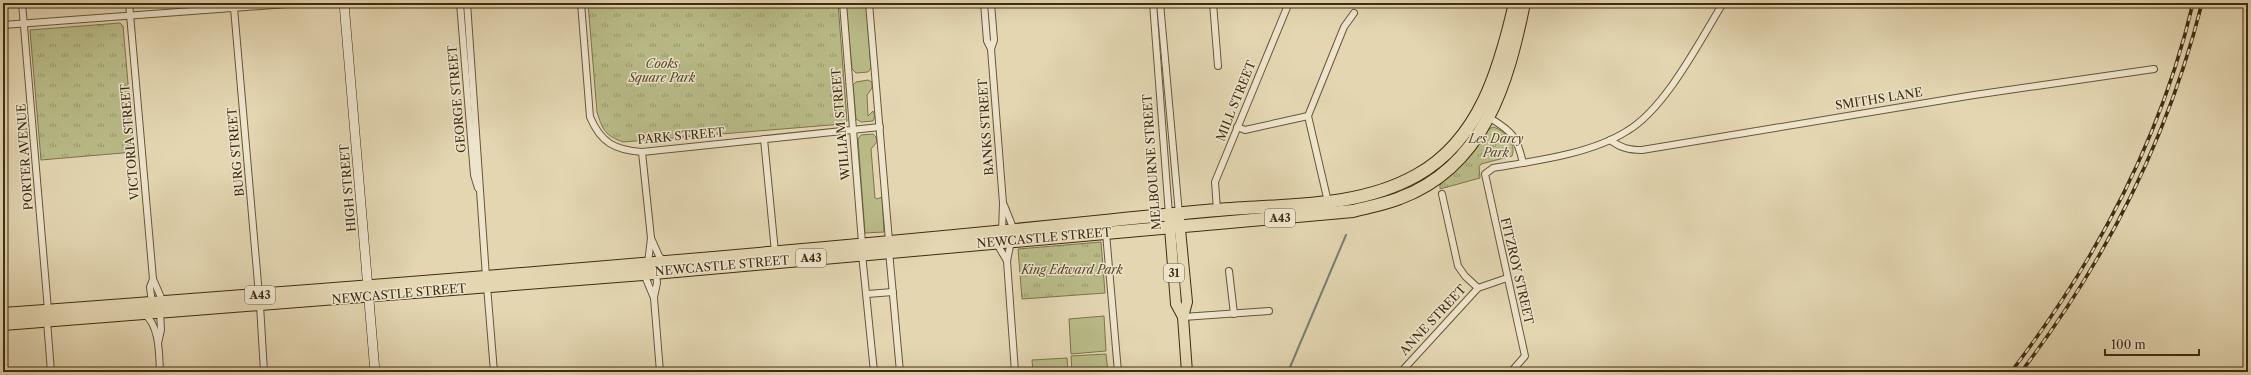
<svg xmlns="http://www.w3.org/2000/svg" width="2251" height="375" font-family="'Libre Caslon Text',serif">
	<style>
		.green { fill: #b9bc88; stroke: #7c744c }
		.park { fill: url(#park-tufts); stroke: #7c744c }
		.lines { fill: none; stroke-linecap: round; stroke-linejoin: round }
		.stream { stroke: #757f74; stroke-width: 2 }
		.street-casing { stroke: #685638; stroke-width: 8 }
		.secondary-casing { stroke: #3f2c10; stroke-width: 10 }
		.primary-casing { stroke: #3f2c10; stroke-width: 12 }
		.highway-casing { stroke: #3f2c10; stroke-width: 14 }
		.street { stroke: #ede4cc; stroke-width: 6 }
		.secondary { stroke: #ede4cc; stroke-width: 9 }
		.primary { stroke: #e3d6b1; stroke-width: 10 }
		.highway { stroke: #e3d6b1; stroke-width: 12 }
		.rail-casing { stroke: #3f2c10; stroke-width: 3.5 }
		.rail { stroke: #ede4cc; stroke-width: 2; stroke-dasharray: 6; stroke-linecap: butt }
		.labels { text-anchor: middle; stroke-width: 3; stroke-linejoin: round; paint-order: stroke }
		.shield { fill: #ede4cc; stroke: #736348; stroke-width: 1 }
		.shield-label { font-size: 11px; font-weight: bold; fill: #3f2c10 }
		.park-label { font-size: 12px; font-style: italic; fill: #574928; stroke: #ede4cc }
		.street-label { font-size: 12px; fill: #3f2c10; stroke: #ede4cc }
	</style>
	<defs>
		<pattern id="park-tufts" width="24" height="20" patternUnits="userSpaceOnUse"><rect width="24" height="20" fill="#b9bc88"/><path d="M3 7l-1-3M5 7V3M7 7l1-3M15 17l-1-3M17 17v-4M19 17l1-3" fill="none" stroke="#98996e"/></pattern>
	</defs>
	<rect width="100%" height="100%" fill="#e3d6b1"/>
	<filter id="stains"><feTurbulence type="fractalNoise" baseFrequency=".005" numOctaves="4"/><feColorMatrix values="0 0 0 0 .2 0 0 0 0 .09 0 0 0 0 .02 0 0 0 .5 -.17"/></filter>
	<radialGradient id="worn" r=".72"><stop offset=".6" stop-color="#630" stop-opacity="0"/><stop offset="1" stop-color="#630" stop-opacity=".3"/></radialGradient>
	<g class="green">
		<polygon points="846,3 866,3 871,68 868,72 856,73 852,69"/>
		<polygon points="868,80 872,82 872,88 867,95 868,116 873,111 875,116 873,121 861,122 856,119 853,85 856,82"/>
		<polygon points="873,134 876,137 877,142 871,149 875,198 877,199 882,197 884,232 865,233 858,139 861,135"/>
		<polygon points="1104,316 1106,351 1071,354 1069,319"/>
		<polygon points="1106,354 1108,372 1072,372 1071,356"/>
		<polygon points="1067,358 1068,372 1033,372 1032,360"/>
	</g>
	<g class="park">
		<path d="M588 3H838L847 121 843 124 623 142C605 135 603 131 597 112Z"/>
		<polygon points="120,23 123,26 134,152 41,160 30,30"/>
		<path d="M1493 127C1504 130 1517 144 1512 156L1481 164 1479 167 1480 178 1440 189V185L1471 155 1489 129Z"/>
		<polygon points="1101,242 1105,293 1022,299 1018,249"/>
	</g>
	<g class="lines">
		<polyline class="stream" points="1288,372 1346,235"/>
		<defs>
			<g id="street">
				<polyline points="22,3 48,310"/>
				<polyline points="129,3 153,279 163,302"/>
				<polyline points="460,3 474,175 478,188"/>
				<polyline points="467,3 486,277"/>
				<path d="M581 3 590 117C601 143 615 150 642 152L880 127"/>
				<polyline points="843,3 862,243"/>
				<polyline points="869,3 889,241"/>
				<polyline points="984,3 987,41 991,49"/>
				<polyline points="991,3 994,40 991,49 1003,203 1002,232"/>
				<polyline points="1153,3 1169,215"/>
				<polyline points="1160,3 1179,214"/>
				<polyline points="1213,3 1218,66"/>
				<polyline points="234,8 259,295"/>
				<polyline points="3,25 301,3"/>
				<path d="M1490 118C1513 132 1517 137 1523 163"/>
				<polyline points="1237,127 1245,130 1308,116"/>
				<polyline points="764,139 775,252"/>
				<path d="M1610 140C1621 148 1629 150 1642 150L1974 95 2154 69"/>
				<polyline points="642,152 651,238 648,263"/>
				<polyline points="1442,194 1458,266 1465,276 1478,288"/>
				<polyline points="1328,202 1308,116 1344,27 1354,13"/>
				<polyline points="1004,205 1014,230"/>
				<polyline points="1217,210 1215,182 1288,5 1287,3"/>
				<polyline points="1106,233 1118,372"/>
				<polyline points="651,238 659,256 664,262"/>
				<polyline points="1011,241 1007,261 1015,372"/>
				<polyline points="996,242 1007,261"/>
				<polyline points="889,251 900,372"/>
				<polyline points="862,254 874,372"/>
				<polyline points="1229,271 1234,314"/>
				<polyline points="644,274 654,298 660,372"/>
				<polyline points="487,286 494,372"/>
				<polyline points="867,294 893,292"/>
				<polyline points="654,297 657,283 656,273"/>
				<polyline points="152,304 150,287 153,279"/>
				<polyline points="260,305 264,372"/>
				<path d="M144 314C160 325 159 355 160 372"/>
				<polyline points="1183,317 1269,311"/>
				<polyline points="47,321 51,372"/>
				<polyline points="158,343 161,330 160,312"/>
				<polyline points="1401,372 1478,288 1507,278"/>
				<path d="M1511 372 1525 356 1485 174 1493 168C1535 161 1591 154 1627 131 1665 109 1700 41 1723 3"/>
			</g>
			<polyline id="secondary" points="344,3 375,372"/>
			<g id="primary">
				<polyline points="1169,215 1176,304 1183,317"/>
				<polyline points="1179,219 1187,302 1183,317 1187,372"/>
			</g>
			<g id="highway">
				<path d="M3 314C367 287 732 259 1095 222 1136 218 1177 213 1218 210 1284 204 1357 209 1417 175 1480 140 1500 68 1515 3"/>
				<path d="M3 324 643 274 1353 211C1369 207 1385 204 1400 198 1484 167 1508 82 1524 3"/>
			</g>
		</defs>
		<use href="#street" class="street-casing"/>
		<use href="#secondary" class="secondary-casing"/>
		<use href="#primary" class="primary-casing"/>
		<use href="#highway" class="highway-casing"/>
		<use href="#street" class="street"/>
		<use href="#secondary" class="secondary"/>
		<use href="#primary" class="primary"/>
		<use href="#highway" class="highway"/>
		<defs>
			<g id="rail">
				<path d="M2011 372C2096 261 2161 139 2193 3"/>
				<path d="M2021 372C2106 261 2168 138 2202 3"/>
			</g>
		</defs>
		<use href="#rail" class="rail-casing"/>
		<use href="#rail" class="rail"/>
	</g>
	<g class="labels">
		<g class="shield">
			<rect x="1265" y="209" width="30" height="18" rx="3"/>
			<rect x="796" y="249" width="30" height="18" rx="3"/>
			<rect x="1164" y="264" width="20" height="18" rx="3"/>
			<rect x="245" y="286" width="30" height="18" rx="3"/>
		</g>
		<g class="shield-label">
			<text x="1280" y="222">A43</text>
			<text x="811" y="262">A43</text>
			<text x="1174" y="277">31</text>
			<text x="260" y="299">A43</text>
		</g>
		<g class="park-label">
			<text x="662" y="68">Cooks<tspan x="662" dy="14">Square Park</tspan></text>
			<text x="1496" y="143">Les Darcy<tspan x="1496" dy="14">Park</tspan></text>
			<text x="1072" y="274">King Edward Park</text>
		</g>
		<g class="street-label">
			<text transform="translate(457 99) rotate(-95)" y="4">GEORGE STREET</text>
			<text transform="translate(1879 99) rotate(-9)" y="4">SMITHS LANE</text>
			<text transform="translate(1236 101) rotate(-68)" y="4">MILL STREET</text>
			<text transform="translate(841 124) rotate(-95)" y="4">WILLIAM STREET</text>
			<text transform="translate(986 127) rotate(-94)" y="4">BANKS STREET</text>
			<text transform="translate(681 136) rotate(-5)" y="4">PARK STREET</text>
			<text transform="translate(130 142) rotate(-95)" y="4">VICTORIA STREET</text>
			<text transform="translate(236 152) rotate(-95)" y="4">BURG STREET</text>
			<text transform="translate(25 157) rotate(-94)" y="4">PORTER AVENUE</text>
			<text transform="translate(1152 162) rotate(-94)" y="4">MELBOURNE STREET</text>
			<text transform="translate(348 188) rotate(-95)" y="4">HIGH STREET</text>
			<text transform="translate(1044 238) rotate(-5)" y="4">NEWCASTLE STREET</text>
			<text transform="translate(722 266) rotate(-5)" y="4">NEWCASTLE STREET</text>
			<text transform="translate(1517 271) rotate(77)" y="4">FITZROY STREET</text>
			<text transform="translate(399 294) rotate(-5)" y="4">NEWCASTLE STREET</text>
			<text transform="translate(1433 320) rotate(-47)" y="4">ANNE STREET</text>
		</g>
	</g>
	<rect width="2251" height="375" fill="none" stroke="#e3d6b1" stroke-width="16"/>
	<rect x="4" y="4" width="2243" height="367" fill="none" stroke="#3f2c10" stroke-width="2"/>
	<rect x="8" y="8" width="2235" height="359" fill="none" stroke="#3f2c10"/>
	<path d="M2105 349v6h94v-6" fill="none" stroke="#3f2c10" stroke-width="2"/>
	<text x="2111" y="349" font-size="12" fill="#3f2c10" stroke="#ede4cc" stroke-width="3" paint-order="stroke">100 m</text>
	<rect width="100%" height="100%" filter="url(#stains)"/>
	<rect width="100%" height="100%" fill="url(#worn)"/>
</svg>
